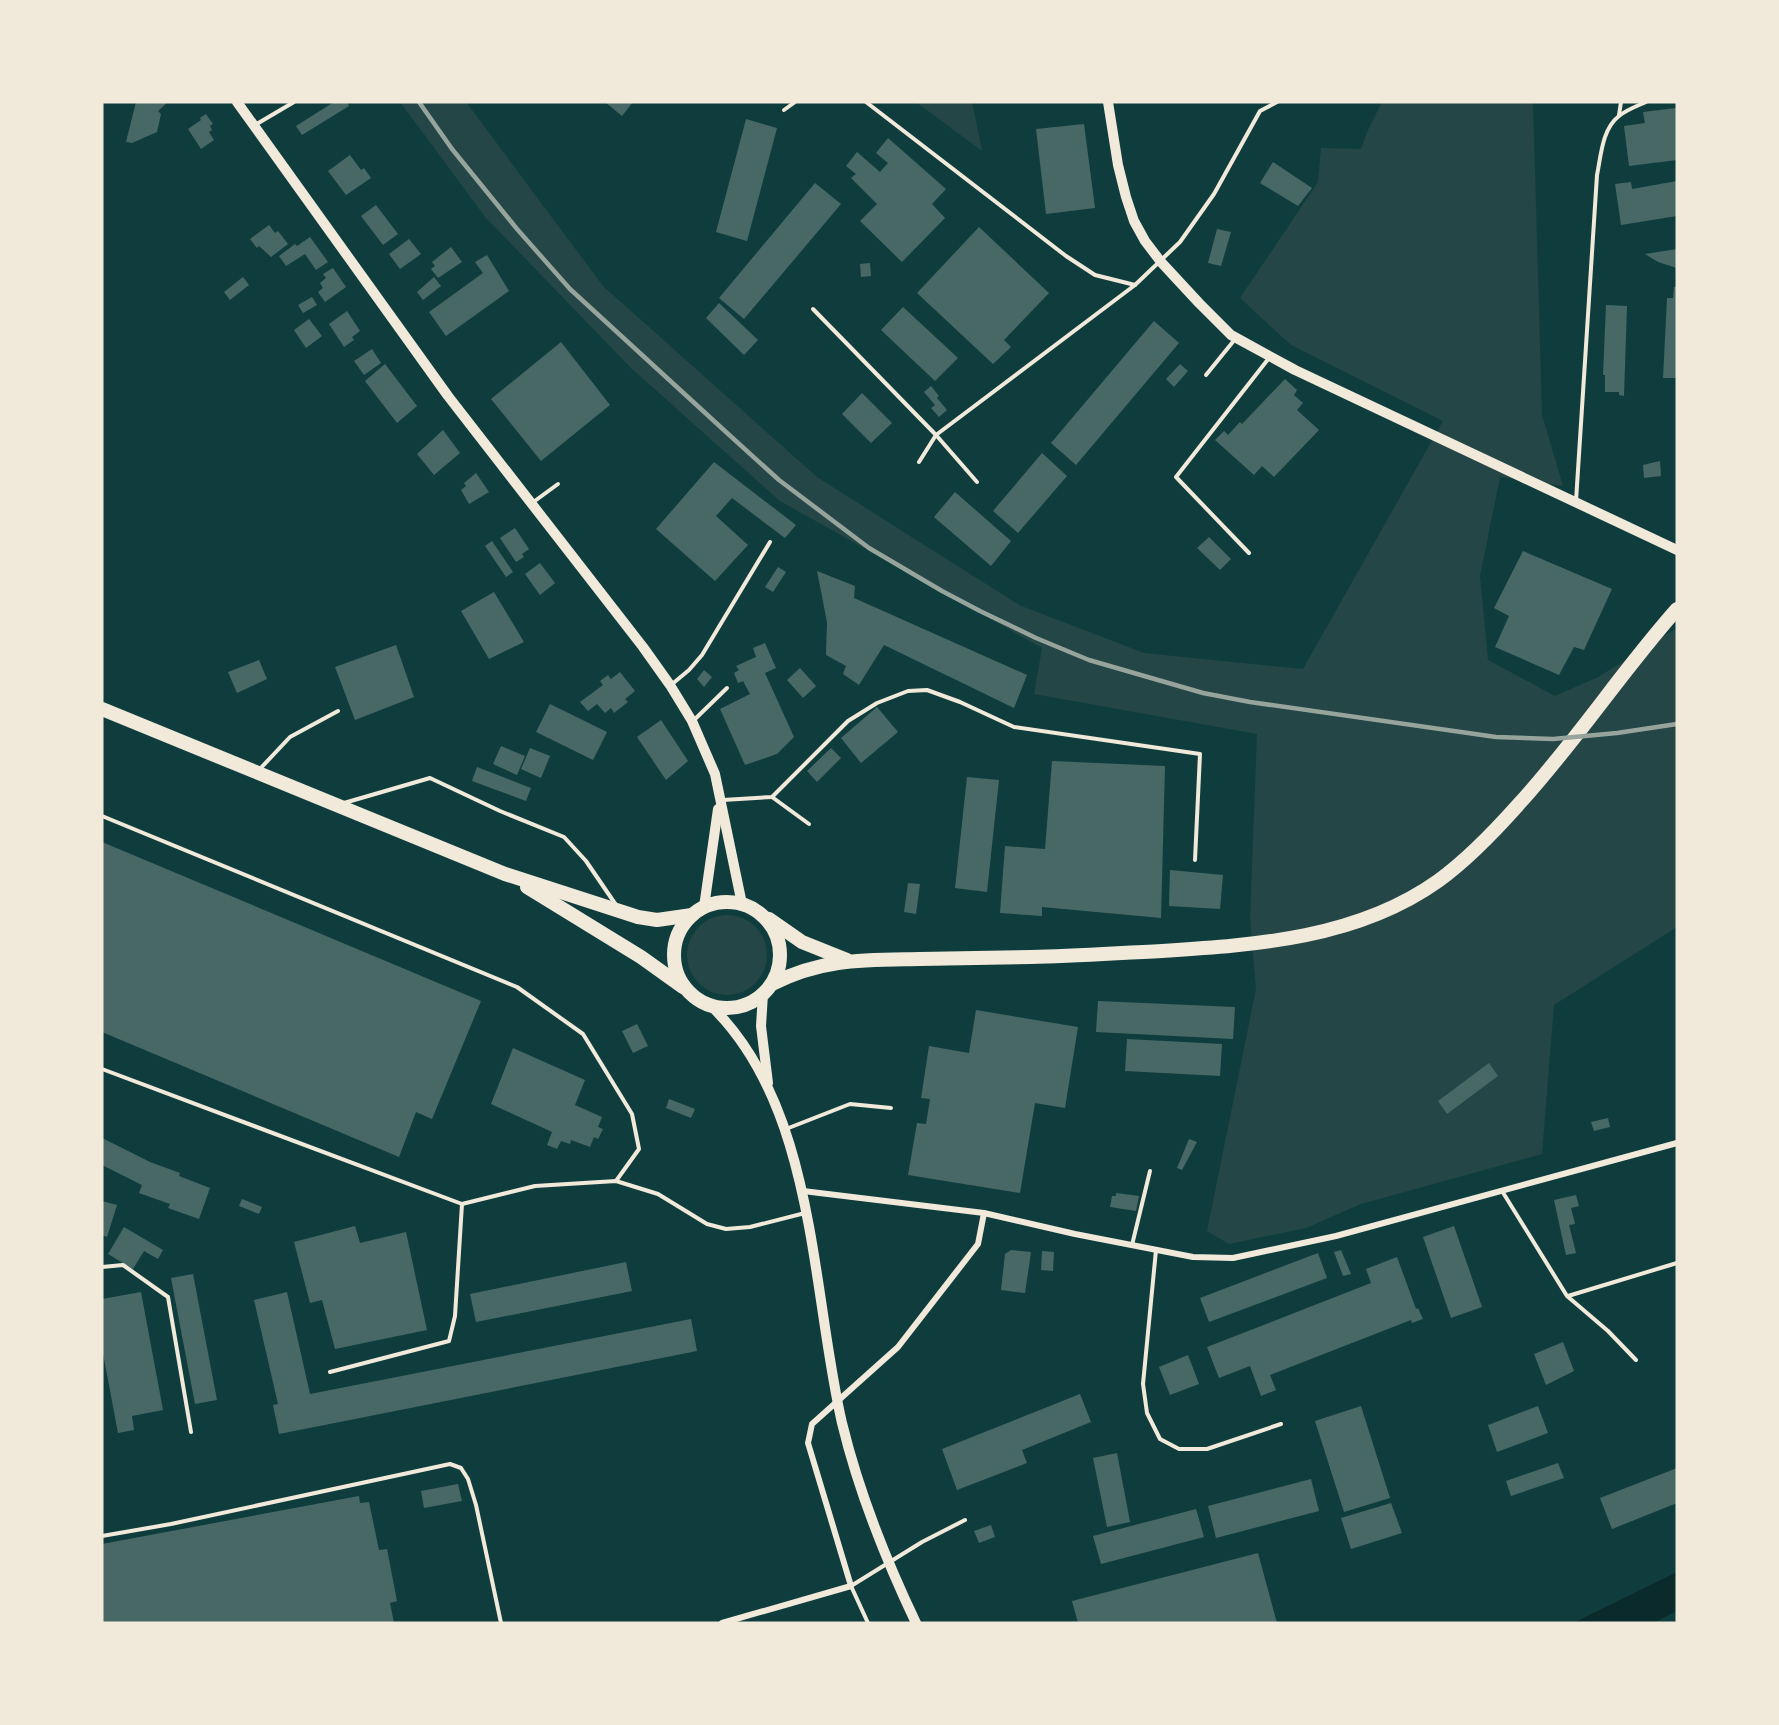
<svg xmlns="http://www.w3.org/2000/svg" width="1779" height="1725" font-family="Helvetica,sans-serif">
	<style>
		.green { fill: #244646 }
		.water { fill: #0a2a2b }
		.building { fill: #486865 }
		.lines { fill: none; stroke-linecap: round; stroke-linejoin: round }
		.service { stroke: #f1e9da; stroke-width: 4 }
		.minor { stroke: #f1e9da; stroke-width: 6 }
		.tertiary { stroke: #f1e9da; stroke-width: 10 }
		.primary { stroke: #f1e9da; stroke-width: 14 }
		.rail { stroke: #97a49c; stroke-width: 4.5 }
	</style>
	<rect width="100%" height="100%" fill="#0f3d3e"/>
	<g class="green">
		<polygon points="400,102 466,102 603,286 817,477 1019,605 1144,653 1303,669 1443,421 1291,345 1240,298 1318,182 1321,148 1361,149 1368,130 1382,102 1533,102 1542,415 1563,486 1500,477 1480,576 1488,660 1555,696 1598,677 1677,628 1677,927 1554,1005 1542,1154 1361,1204 1306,1228 1229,1244 1207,1231 1256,989 1250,919 1257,734 1034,694 1042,648 780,501 631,368 486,218"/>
		<polygon points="916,102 972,102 982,151"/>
		<circle cx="727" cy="955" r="40"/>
	</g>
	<polygon class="water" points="1677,1572 1677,1611 1653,1623 1573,1623"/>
	<g class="building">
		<polygon points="136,102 168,102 158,111 161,114 157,132 132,143 126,142"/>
		<polygon points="334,102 347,102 349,106 302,135 296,126"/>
		<polygon points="605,102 633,102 622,116"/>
		<polygon points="1676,108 1677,160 1629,166 1624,126 1645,123 1643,112"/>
		<polygon points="206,114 213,124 210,126 212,130 209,132 214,140 201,149 188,129 201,120 200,118"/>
		<polygon points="746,119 777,128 747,241 716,232"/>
		<polygon points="1084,124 1095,208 1046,214 1036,129"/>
		<polygon points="888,138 946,189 932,204 945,218 902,262 860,221 877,204 851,178 856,174 846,166 857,152 880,172 888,163 876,153"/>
		<polygon points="350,155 361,170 364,168 371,178 346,195 328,171"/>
		<polygon points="1273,162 1312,188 1298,206 1260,183"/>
		<polygon points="1677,181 1677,216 1621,225 1615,184 1631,182 1632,189"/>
		<polygon points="815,183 841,204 744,319 719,298"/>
		<polygon points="376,205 398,234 383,245 361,216"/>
		<polygon points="269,225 275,233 278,231 288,244 271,257 259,246 257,248 250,239"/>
		<polygon points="979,227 1049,293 1004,340 1011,347 993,364 917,293"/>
		<polygon points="1217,229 1231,232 1221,266 1208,263"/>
		<polygon points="310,237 328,262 316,270 305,254 286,266 279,256 295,244 297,246"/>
		<polygon points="409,239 421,254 400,269 389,254"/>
		<polygon points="451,247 462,262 438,278 431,269 435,266 432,262"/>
		<polygon points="1677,249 1677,268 1658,262 1645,254"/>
		<polygon points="487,255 509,291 446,336 429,312 483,273 475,262"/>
		<polygon points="870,263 871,276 861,277 860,264"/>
		<polygon points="333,268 346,287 325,302 318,292 323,288 320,283 326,278 323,274"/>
		<polygon points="243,277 249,285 230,300 224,292"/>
		<polygon points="434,277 441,286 423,300 417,292"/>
		<polygon points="1674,287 1677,287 1677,378 1663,378 1667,298 1673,298"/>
		<polygon points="312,297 317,305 303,313 298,305"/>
		<polygon points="719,303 758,340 744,355 706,318"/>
		<polygon points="1606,305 1627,306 1624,396 1619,395 1619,392 1605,392 1605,375 1603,375"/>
		<polygon points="903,307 958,358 935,381 881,330"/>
		<polygon points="347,311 360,331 352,337 354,340 344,347 329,324"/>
		<polygon points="309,319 322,336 306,348 294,330"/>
		<polygon points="1154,321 1179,343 1076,465 1051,443"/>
		<polygon points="561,342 610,405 541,461 491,399"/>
		<polygon points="372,349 381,363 364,375 354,361"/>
		<polygon points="385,364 417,406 397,423 365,381"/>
		<polygon points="1180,364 1188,371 1174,387 1166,379"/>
		<polygon points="1285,379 1297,390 1294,395 1303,403 1297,410 1319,430 1274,477 1262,466 1254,475 1215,440 1224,431 1228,435 1240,422 1242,424"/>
		<polygon points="931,386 939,396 937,398 947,410 939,417 931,408 935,405 924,392"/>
		<polygon points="862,393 892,423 871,443 842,414"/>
		<polygon points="443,430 460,453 434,475 417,454"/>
		<polygon points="1042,453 1067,476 1018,533 993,511"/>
		<polygon points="1660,461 1661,476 1644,478 1643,465"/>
		<polygon points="714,462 796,525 785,538 732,498 716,516 748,545 715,581 656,529"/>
		<polygon points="476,473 489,492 469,504 461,490 466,486 464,483"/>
		<polygon points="955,492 1011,541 991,566 934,517"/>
		<polygon points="515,528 529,549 522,554 524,557 516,562 500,538"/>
		<polygon points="1209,537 1231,559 1220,570 1197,548"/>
		<polygon points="492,541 513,572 506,577 485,546"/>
		<polygon points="1523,551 1612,589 1584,650 1574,647 1559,675 1495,647 1509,616 1494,608"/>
		<polygon points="540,563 555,583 540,595 525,574"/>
		<polygon points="778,567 786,572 773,592 765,587"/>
		<polygon points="817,571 855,586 854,598 1027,675 1014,708 884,645 859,685 843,674 846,666 826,655 827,622"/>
		<polygon points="494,592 524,642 489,659 461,611"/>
		<polygon points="765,643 776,668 765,673 794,737 777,754 745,765 720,709 750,694 743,681 738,683 734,673 739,670 736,666 756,657 753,648"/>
		<polygon points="396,645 414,697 355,720 335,667"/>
		<polygon points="259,660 267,679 237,693 228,672"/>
		<polygon points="800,668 816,686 803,698 787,680"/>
		<polygon points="704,670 712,677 704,687 697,679"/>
		<polygon points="620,672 635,691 625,699 628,702 614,713 611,708 605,713 597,704 588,711 580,702 603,685 600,681 608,675 611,679"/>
		<polygon points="550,704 607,732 593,760 536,732"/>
		<polygon points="877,707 898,732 861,763 841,738"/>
		<polygon points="661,720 688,761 666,780 637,737"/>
		<polygon points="501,746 525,756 517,775 493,764"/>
		<polygon points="530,748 550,756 541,778 521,769"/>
		<polygon points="831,748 841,758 817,782 807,771"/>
		<polygon points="1052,761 1165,766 1161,918 1042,907 1042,916 1000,913 1005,846 1045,849"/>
		<polygon points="477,767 531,788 526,801 472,781"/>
		<polygon points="967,777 999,780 987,892 955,888"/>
		<polygon points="102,842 481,1001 432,1119 416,1112 399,1157 102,1032"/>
		<polygon points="1170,870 1223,875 1220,909 1169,906"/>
		<polygon points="908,883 920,884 916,914 904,912"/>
		<polygon points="1098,1001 1235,1007 1233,1039 1096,1032"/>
		<polygon points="976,1010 1078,1027 1065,1108 1035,1103 1020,1193 908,1175 917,1123 926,1124 930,1099 921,1098 929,1046 969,1053"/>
		<polygon points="637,1024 648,1046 633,1053 622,1031"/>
		<polygon points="1127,1039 1222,1044 1220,1076 1125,1071"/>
		<polygon points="513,1048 585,1080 575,1105 602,1117 598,1127 603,1129 598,1139 594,1137 590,1147 571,1140 570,1144 561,1141 557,1149 547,1145 552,1132 491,1104"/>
		<polygon points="1489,1063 1498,1076 1447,1114 1438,1101"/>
		<polygon points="669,1099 695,1109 691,1118 666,1108"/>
		<polygon points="1608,1118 1610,1127 1594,1131 1591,1122"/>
		<polygon points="102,1138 150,1162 180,1173 179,1176 210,1188 199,1219 168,1208 170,1204 139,1193 142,1185 102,1165"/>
		<polygon points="1189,1139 1197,1142 1182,1170 1177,1168"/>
		<polygon points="1116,1193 1139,1196 1136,1211 1110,1207 1112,1196 1116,1196"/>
		<polygon points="1576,1195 1579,1206 1571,1208 1575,1224 1569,1225 1576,1253 1566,1255 1554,1200"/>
		<polygon points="242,1199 262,1207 259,1214 239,1206"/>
		<polygon points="102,1201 117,1205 107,1237 102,1235"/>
		<polygon points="355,1226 360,1243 406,1232 427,1330 335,1349 322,1300 310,1303 294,1242"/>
		<polygon points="1454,1226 1482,1307 1451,1318 1423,1237"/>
		<polygon points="124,1227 163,1250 158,1259 144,1251 133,1269 108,1254"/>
		<polygon points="1011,1250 1031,1252 1025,1293 1001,1290 1005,1254"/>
		<polygon points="1341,1250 1351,1274 1343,1276 1334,1252"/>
		<polygon points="1042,1251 1054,1252 1053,1271 1041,1270"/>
		<polygon points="1318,1253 1327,1278 1209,1322 1200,1298"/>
		<polygon points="1397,1257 1416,1309 1418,1308 1423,1319 1412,1323 1411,1320 1270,1375 1276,1390 1261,1396 1250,1366 1219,1378 1207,1347 1371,1283 1366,1269"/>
		<polygon points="626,1262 632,1291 476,1322 470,1294"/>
		<polygon points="193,1274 217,1400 195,1404 171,1278"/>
		<polygon points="141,1292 163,1410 132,1416 134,1430 118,1433 102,1348 102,1299"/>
		<polygon points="287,1292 310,1394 691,1319 697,1351 279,1434 273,1405 278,1404 254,1300"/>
		<polygon points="1563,1342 1574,1371 1546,1385 1534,1354"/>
		<polygon points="1188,1355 1199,1384 1170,1395 1159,1367"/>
		<polygon points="1080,1394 1091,1422 1022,1450 1027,1463 957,1490 942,1449"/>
		<polygon points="1361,1406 1390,1498 1344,1512 1315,1421"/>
		<polygon points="1538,1406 1548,1433 1497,1452 1488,1425"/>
		<polygon points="1117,1453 1130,1522 1107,1527 1093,1458"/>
		<polygon points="1558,1463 1564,1478 1511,1496 1506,1481"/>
		<polygon points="1677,1468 1677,1503 1612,1529 1600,1498"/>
		<polygon points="1311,1479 1319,1511 1216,1538 1208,1506"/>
		<polygon points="458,1484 462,1501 424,1508 421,1491"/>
		<polygon points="359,1496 360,1503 369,1502 379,1550 387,1549 397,1601 390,1603 394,1623 102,1623 102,1544"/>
		<polygon points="1391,1503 1402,1533 1351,1549 1341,1518"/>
		<polygon points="1196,1509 1204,1537 1101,1564 1093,1536"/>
		<polygon points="991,1525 995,1537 979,1543 974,1531"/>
		<polygon points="1258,1553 1277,1623 1078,1623 1072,1601"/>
	</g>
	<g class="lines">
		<g class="service">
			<polyline points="866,102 1066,256 1095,275 1135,285"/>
			<polyline points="784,110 795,102"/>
			<polyline points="1619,115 1621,102"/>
			<polyline points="255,125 294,102"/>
			<polyline points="813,309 936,435 977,482"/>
			<polyline points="1206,375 1236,338"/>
			<polyline points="919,462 936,435 1135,285 1180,242 1214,194 1260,111 1277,102"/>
			<path d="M1576 501 1597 175C1601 156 1602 129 1619 116 1626 110 1637 106 1646 102"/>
			<polyline points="532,503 558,484"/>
			<polyline points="1249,553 1176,477 1269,358"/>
			<polyline points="671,685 689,670 702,655 770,542"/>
			<polyline points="693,721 727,688"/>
			<polyline points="258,771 290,737 338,711"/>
			<polyline points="772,797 809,824"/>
			<polyline points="723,800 772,797 848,721 877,703 908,691 927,690 960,702 1014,727 1200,754 1195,860"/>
			<polyline points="344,803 430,778 500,811 564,837 586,861 616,905"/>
			<polyline points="102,816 517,987 583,1034 632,1114 639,1149 616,1181"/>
			<polyline points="102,1069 462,1204 535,1186 616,1181 658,1194 707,1224 726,1229 750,1227 805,1213"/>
			<polyline points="786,1129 850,1104 891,1108"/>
			<polyline points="1502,1191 1567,1296 1608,1331 1636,1360"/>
			<polyline points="1132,1245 1150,1171"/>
			<polyline points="1156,1250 1143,1384 1147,1413 1160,1439 1179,1449 1207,1449 1281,1424"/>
			<polyline points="102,1267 123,1265 168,1297 191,1432"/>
			<polyline points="1568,1296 1677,1263"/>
			<polyline points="330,1372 449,1341 455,1316 462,1204"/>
			<polyline points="102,1536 171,1524 450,1464 461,1468 468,1479 476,1505 501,1623"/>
			<polyline points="868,1623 851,1586 922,1542 965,1520"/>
		</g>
		<g class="minor">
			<polyline points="803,1191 984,1213 1075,1234 1193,1257 1233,1258 1336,1236 1677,1143"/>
			<polyline points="722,1623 851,1586 808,1443 812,1424 898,1347 978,1244 984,1213"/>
		</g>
		<g class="tertiary">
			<polyline points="237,102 448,396 643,647 670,685 692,721 715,774 742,904"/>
			<polyline points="1108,102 1118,165 1126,197 1134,221 1145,241 1161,262 1199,303 1231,335 1295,370 1677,550"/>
			<polyline points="704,907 718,809"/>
			<polyline points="763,994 761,1026 768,1083"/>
			<path d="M710 1005C816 1106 811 1289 842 1423 859 1493 885 1558 916 1623"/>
		</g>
		<g class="primary">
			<polyline points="102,709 505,874 638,917 657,920 692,915"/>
			<polyline points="527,887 641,957 683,987"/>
			<circle cx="727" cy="955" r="53"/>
			<polyline points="769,919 802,942 847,960"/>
			<path d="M772 984C823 958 865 960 920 959 957 958 994 958 1031 957 1074 956 1118 953 1162 951 1257 945 1358 938 1438 881 1467 860 1494 832 1518 805 1575 743 1621 672 1677 609"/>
		</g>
		<polyline class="rail" points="419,102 452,149 517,229 570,289 726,432 779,480 869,548 942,591 980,611 1036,638 1089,660 1203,693 1250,702 1496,737 1553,739 1617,733 1677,724"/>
	</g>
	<rect width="1779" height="1725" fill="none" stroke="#f1e9da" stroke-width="207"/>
</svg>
